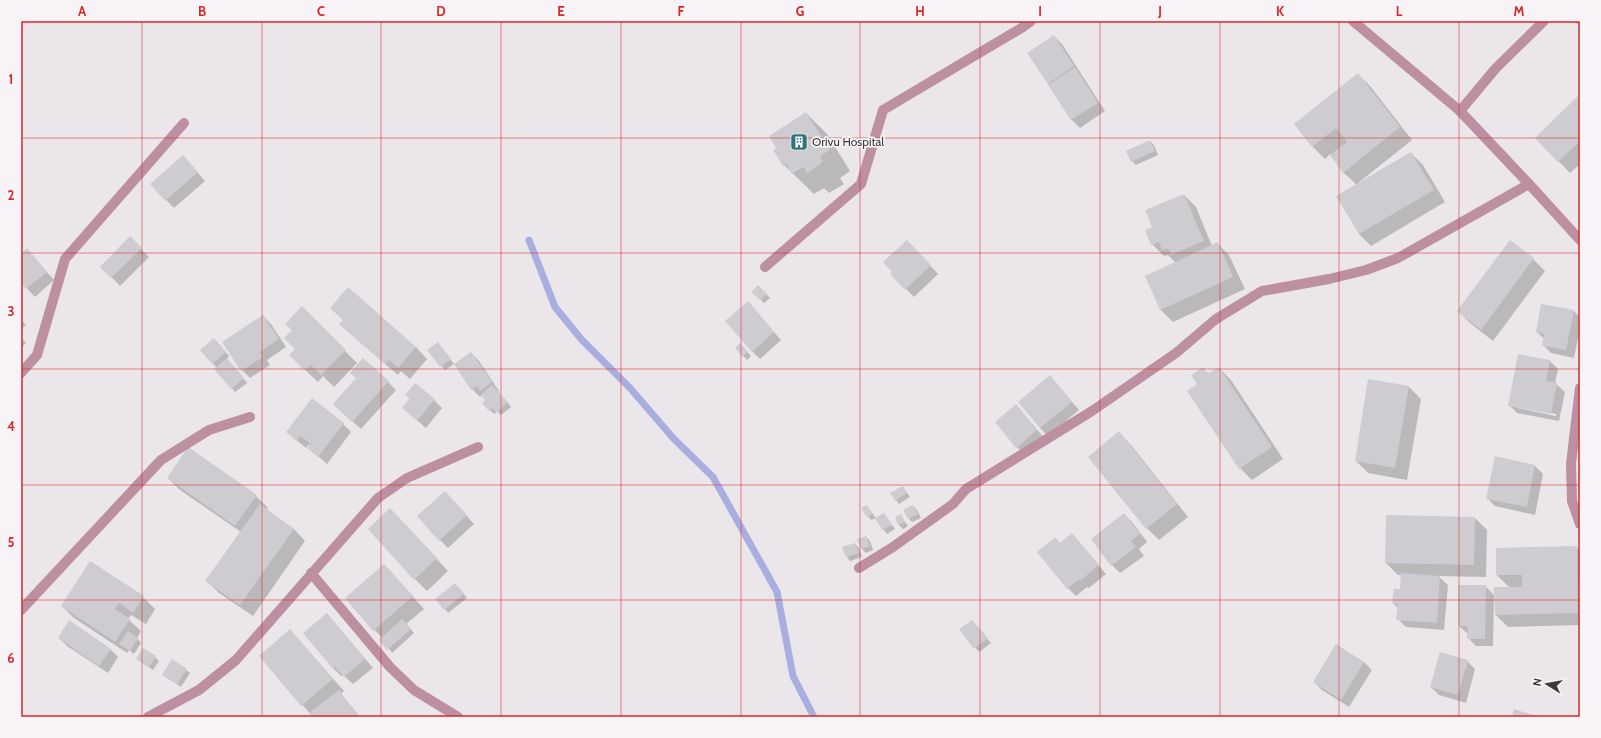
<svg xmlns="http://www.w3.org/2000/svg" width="1601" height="738" font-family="Cabin,sans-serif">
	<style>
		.shadow { fill: #0003; fill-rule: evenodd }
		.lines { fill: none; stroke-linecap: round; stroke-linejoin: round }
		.stream { stroke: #a8afe0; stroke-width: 7 }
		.building { fill: #ceccd0 }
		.minor { stroke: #bd90a1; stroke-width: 10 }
		.grid { fill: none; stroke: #d62828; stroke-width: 1; stroke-opacity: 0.55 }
		.labels { text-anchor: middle; stroke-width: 3.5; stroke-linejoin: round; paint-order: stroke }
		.poi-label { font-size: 12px; fill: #3c3a3b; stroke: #f7f3f7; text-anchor: start }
		.neatline { fill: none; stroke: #d62828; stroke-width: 1.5 }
		.grid-label { font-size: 13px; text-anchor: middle; font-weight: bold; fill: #d62828 }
	</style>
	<rect width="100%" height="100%" fill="#eae6e9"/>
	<g class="shadow">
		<polygon points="1577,21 1580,21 1580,27 1576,23"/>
		<polygon points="1054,36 1062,44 1105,111 1080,128 1072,120 1048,83"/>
		<polygon points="1358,74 1370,86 1412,140 1358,183 1358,184 1411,153 1423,165 1445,202 1371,246 1359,234 1357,185 1344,173 1330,154 1325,159 1313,147 1296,124"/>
		<polygon points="1580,95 1580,164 1570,173 1536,138"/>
		<polygon points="806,113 827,134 850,171 840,178 844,184 829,193 824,188 814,194 784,165"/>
		<polygon points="1150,141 1154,145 1158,155 1136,165 1132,161"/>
		<polygon points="190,164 205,181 174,208 151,184"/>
		<polygon points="1184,195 1196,207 1212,246 1217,243 1229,255 1245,289 1173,322 1161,310 1146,277 1176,263 1168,255 1164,256 1152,244"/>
		<polygon points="130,238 149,257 120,286 101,266"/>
		<polygon points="907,241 938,274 914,297 891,274 894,272"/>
		<polygon points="27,250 54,280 35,297 21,282 21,255"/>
		<polygon points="1533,259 1545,271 1493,341 1470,323 1458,311"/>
		<polygon points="758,286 770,298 764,303 753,292"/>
		<polygon points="302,308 357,363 334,387 323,376 318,382 302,367 296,349 293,330"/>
		<polygon points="756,311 781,340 760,359 752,351"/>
		<polygon points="1574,311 1580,318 1580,328 1574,358 1551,353 1543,345 1544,339 1537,332"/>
		<polygon points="263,316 271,324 286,347 267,360 270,365 250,378 242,370"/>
		<polygon points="21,320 26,325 21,329"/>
		<polygon points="353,336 416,347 427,359 410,379 401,371 398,375"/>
		<polygon points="21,338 26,343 21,348"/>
		<polygon points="217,343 229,356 226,359 247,383 235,392 216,369 217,368 201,350"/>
		<polygon points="441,347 454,364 445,370 429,350"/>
		<polygon points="736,348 744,348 751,356 747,360"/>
		<polygon points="471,353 479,361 499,391 498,392 511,407 501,415 497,411 494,414 483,403 487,400 483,395 480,397 472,389"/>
		<path d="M1519 355 1550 361 1558 369 1555 383 1565 392 1559 421 1517 413 1509 405ZM1517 406 1556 414V416L1517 408Z"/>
		<polygon points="1202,368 1209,374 1219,368 1231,380 1283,459 1252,480 1240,468 1199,384"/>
		<polygon points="1050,376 1079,410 1048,436 1040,428"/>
		<polygon points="357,378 388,382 396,390 361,429 342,412"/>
		<polygon points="1369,380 1409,387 1421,399 1407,480 1368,473 1356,461"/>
		<polygon points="406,395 434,400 442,408 426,428 403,408 410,399"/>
		<polygon points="1016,405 1045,439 1025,455 1017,447"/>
		<polygon points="343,424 351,432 327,464 309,448 311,445 309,444 306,448 287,432"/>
		<polygon points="1119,433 1131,445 1188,517 1159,540 1147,528 1089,457"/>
		<polygon points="1535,466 1543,474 1535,515 1495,506 1487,498"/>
		<polygon points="168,478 256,496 268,508 266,510 294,529 305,541 253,616 219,593 207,581 241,532 180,490"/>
		<polygon points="903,487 910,497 899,504 896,500"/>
		<polygon points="453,501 474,524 448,548 440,540"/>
		<polygon points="867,506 876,518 871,520 868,516"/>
		<polygon points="913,506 917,510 921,518 912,522 909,519"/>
		<polygon points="390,509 448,571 427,591 415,579"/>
		<polygon points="884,514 895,529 887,534 876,519"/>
		<polygon points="1124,514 1132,522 1147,542 1139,549 1144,556 1120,573 1112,565 1092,539"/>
		<polygon points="900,515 908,526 903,529 899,525 896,517"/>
		<polygon points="1475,518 1487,530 1486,577 1438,576 1448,585 1444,630 1406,627 1398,619 1398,608 1393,603 1401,591 1402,575 1398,575 1386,563"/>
		<polygon points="1072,534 1106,574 1089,588 1087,587 1076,596 1068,588 1061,544"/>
		<polygon points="866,537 870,541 873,550 866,553 862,549 859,539"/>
		<polygon points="855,544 859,548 862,557 850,561 847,557 843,548"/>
		<polygon points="1576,547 1580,551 1580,625 1508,627 1496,615 1495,596 1494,596 1493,646 1476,646 1468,638 1468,634 1459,626 1485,586 1495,596 1510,588 1497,575"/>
		<polygon points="91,562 143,597 155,609 146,624 131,615 128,619 141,631 137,638 141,643 134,654 129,650 127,653 74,618 62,606"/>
		<polygon points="384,565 424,609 406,624 414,633 392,653 382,638 347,599"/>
		<polygon points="459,588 467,598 448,613 445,609"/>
		<polygon points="327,614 373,668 353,684 343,675 341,676 333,668"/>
		<polygon points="975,625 991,643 979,652 960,630"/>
		<polygon points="290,630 344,691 341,694 360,717 313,717 260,656"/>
		<polygon points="59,638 110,649 118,657 108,673 67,646"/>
		<polygon points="1337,646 1364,662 1372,670 1349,707 1322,690 1314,682"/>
		<polygon points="155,657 159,661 153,670 141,662"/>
		<polygon points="1467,661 1475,669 1466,703 1439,695 1431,687"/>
		<polygon points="186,670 190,673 181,687 163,675"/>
	</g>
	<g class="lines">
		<polyline class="stream" points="529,240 555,307 582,340 630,388 674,439 713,477 777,592 793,676 814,717"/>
	</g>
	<g class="building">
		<polygon points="1054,35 1074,66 1048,84 1027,53"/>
		<polygon points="1075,67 1098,103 1071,120 1048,85"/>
		<polygon points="1358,73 1400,127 1343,173 1330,155 1347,142 1336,128 1312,147 1294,124"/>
		<polygon points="1580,94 1580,141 1558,162 1535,138"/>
		<polygon points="806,112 830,150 820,156 823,162 807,173 803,167 792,174 786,164 783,166 773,150 776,148 769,136"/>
		<polygon points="1150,140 1155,151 1131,162 1126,151"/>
		<polygon points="1411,152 1434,190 1359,234 1336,196"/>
		<polygon points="183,155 198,172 165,201 150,184"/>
		<polygon points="1184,194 1204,241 1171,255 1168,248 1162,250 1159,242 1151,245 1145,230 1152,227 1145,210"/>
		<polygon points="130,236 142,248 111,278 100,267"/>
		<polygon points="907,240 931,265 905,290 890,274 892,272 883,262"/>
		<polygon points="1510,240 1534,258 1481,330 1457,311"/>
		<polygon points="1218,242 1233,277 1160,310 1145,276"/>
		<polygon points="27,248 47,272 26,289 21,283 21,254"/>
		<polygon points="758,285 767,294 760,300 751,292"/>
		<polygon points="348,287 416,347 398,368 389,360 385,364 339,324 343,320 330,308"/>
		<polygon points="748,301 774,332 752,352 725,321"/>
		<polygon points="1541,304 1574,310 1566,350 1542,346 1544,334 1536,332"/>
		<polygon points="302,306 346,350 321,375 311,365 305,371 289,355 295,349 284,338 292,330 285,324"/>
		<polygon points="263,315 279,339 260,352 263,357 241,371 222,342"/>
		<polygon points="214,338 226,352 212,364 200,350"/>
		<polygon points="438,342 451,359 440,367 427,350"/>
		<polygon points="740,343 748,352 742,357 735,348"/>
		<polygon points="471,352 492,382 480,391 477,386 471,390 454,364"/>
		<polygon points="1518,354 1550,360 1546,381 1557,383 1551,414 1508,406"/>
		<polygon points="227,358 244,378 231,389 214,369"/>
		<polygon points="363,358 389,381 352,422 333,404 356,378 350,373"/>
		<polygon points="1203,367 1208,374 1219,367 1272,447 1239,469 1187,391 1197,384 1191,375"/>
		<polygon points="1050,375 1072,402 1040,428 1018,402"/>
		<polygon points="1368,379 1409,386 1395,468 1355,461"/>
		<polygon points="415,383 435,399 417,421 402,408 410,398 405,395"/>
		<polygon points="492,385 508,402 497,412 492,408 489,411 482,403 485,400 481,395"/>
		<polygon points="312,398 344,423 318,457 307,448 311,444 300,436 297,441 286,432"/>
		<polygon points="1016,404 1037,430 1016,448 995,422"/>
		<polygon points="1119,431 1177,504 1146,529 1088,457"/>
		<polygon points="188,447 257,495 235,526 167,478"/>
		<polygon points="1495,456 1535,465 1527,507 1486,499"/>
		<polygon points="903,486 907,493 895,501 890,493"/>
		<polygon points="445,491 467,515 439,541 417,516"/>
		<polygon points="260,504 294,529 240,605 205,581"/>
		<polygon points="867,505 872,514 867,517 861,508"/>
		<polygon points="913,505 918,514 908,519 903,510"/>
		<polygon points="390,508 437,558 414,580 368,529"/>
		<polygon points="884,513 892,525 882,530 875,518"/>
		<polygon points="1124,513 1140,534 1131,541 1136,547 1111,566 1091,539"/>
		<polygon points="901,514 905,522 898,525 895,517"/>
		<polygon points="1386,515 1475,517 1474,565 1385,563"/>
		<polygon points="1072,533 1099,565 1080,581 1079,579 1067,589 1037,552 1055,537 1060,543"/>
		<polygon points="866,536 870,546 861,549 857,539"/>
		<polygon points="855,543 859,553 846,557 842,547"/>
		<polygon points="1577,546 1578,613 1495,615 1494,587 1522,587 1522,575 1496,575 1496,548"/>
		<polygon points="90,561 144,596 133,613 119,603 115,609 130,619 115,642 61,606"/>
		<polygon points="384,564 413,596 373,631 345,598"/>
		<polygon points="1401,573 1440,576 1437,623 1396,620 1398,604 1392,603 1394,589 1400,589"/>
		<polygon points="455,583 464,594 444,610 435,599"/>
		<polygon points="1458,585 1486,585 1485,639 1467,639 1468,626 1458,626"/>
		<polygon points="327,613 365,659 344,677 335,667 333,669 303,633"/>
		<polygon points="402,619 411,629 387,650 379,640"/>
		<polygon points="69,620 111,649 99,666 58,638"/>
		<polygon points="972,620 988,638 974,649 959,629"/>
		<polygon points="290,629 333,679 301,706 259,656"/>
		<polygon points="128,631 138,638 130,651 119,644"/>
		<polygon points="1336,644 1364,662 1341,700 1313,682"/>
		<polygon points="143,648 156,656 149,667 136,659"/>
		<polygon points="1440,652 1468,660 1458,695 1430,687"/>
		<polygon points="172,659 187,669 177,684 162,675"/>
		<polygon points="339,690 359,717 314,717 310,712"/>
		<polygon points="1514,709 1540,717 1512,717"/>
	</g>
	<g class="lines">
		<g class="minor">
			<polyline points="1353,21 1460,111 1529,184 1580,240"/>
			<polyline points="1460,111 1496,68 1544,21"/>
			<polyline points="765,267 861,184 883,110 1023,27 1031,21"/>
			<polyline points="21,373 37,355 65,259 184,123"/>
			<polyline points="1580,388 1571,464 1572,501 1580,524"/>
			<polyline points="859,568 893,547 953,504 966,489 1092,411 1176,353 1216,319 1262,291 1329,279 1366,270 1398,258 1529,184"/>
			<polyline points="311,573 390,667 414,690 458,717"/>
			<polyline points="21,610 161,460 209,430 250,417"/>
			<polyline points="148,717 199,690 236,660 378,498 407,478 478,447"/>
		</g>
	</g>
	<path class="grid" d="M142 21V717M262 21V717M381 21V717M501 21V717M621 21V717M741 21V717M860 21V717M980 21V717M1100 21V717M1220 21V717M1339 21V717M1459 21V717M21 138H1580M21 253H1580M21 369H1580M21 485H1580M21 600H1580"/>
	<defs>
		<symbol id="building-square" viewBox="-11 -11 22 22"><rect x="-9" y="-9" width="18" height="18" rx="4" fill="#2a747a" stroke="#f7f3f7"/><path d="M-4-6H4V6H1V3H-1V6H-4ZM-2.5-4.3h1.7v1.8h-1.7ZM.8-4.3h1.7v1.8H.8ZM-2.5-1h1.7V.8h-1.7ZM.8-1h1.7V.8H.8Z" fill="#fff"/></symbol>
	</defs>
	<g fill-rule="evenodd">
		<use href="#building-square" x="789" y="132" width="20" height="20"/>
	</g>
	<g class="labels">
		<g class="poi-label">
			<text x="812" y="146">Orivu Hospital</text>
		</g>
	</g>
	<rect width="1601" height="738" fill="none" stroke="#f7f3f7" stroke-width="44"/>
	<g transform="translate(1547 684) rotate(281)" stroke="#f7f3f7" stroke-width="3" paint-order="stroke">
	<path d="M0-3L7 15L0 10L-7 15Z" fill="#3c3a3b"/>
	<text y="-6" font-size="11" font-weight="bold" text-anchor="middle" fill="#3c3a3b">N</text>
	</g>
	<rect x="22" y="22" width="1557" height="694" class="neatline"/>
	<g class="grid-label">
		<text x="82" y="16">A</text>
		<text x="202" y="16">B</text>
		<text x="321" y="16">C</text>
		<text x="441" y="16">D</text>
		<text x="561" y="16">E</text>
		<text x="681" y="16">F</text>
		<text x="800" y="16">G</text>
		<text x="920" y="16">H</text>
		<text x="1040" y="16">I</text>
		<text x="1160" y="16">J</text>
		<text x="1280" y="16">K</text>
		<text x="1399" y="16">L</text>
		<text x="1519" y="16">M</text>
		<text x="11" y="84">1</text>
		<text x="11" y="200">2</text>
		<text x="11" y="316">3</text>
		<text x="11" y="431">4</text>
		<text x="11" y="547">5</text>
		<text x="11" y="663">6</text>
	</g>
</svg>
